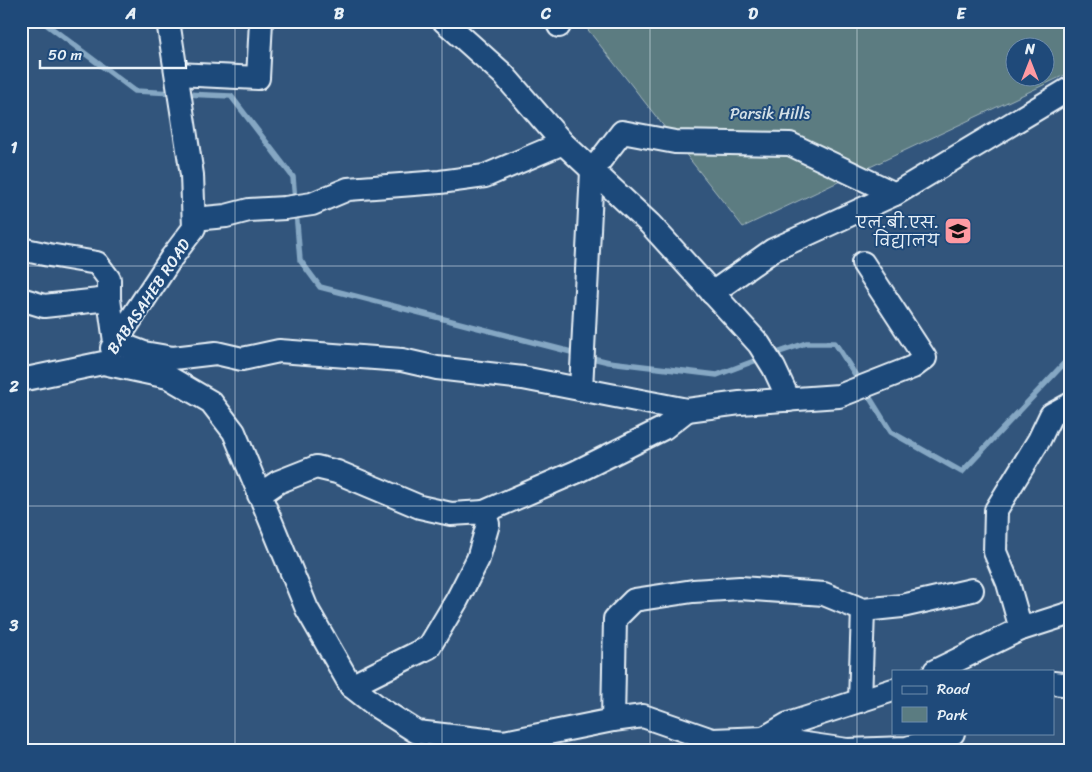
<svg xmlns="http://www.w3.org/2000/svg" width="1092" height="772" font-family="Sriracha,'Playpen Sans Deva',sans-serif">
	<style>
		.green { fill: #5b7c81; stroke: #a2b6bc; fill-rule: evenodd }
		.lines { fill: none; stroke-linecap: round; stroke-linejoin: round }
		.stream { stroke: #85a7c3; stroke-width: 5.5 }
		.street-casing { stroke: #e8f1f8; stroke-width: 26 }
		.street { stroke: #1f4a7a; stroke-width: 22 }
		.grid { fill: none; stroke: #e8f1f8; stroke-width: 1; stroke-opacity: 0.55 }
		.labels { text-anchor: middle; stroke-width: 4; stroke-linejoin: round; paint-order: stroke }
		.park-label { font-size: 16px; fill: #d3dfe6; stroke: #1f4a7a }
		.poi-label { font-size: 16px; fill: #e8f1f8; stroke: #1f4a7a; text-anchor: end }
		.street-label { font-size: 16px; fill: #e8f1f8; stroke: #1f4a7a }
		.neatline { fill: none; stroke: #e8f1f8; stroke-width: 2 }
		.grid-label { font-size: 16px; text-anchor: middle; font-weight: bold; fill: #e8f1f8 }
	</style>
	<rect width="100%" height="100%" fill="#32557c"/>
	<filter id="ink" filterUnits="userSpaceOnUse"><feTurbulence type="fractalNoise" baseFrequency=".02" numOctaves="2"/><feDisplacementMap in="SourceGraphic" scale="10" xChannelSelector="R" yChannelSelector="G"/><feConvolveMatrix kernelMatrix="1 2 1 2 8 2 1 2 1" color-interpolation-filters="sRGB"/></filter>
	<g filter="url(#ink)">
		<path class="green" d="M581 21H1071V72L743 227ZM1014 48H1044V78H1014Z"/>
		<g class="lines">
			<g class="stream">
				<polyline points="42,21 135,91 175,93"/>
				<polyline points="184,94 231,96 293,177 295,201"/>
				<polyline points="296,211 300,260 320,287 579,354"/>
				<polyline points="771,355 806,343 835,343 860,382"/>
				<polyline points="588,357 609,362 717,375 762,358"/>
				<polyline points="865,390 891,432 962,472 1071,356"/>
			</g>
			<defs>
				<g id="street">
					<polyline points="444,21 503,74 563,143 650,224 759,344 774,368 789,400"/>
					<polyline points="557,21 559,26"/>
					<polyline points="177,74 258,78 261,21"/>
					<polyline points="194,219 226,216 249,210 285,208 312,204 348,189 440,182 485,176 563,143"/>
					<polyline points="21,249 49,255 97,263 109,279 109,299 115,342 144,353 173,358 216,353 242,359 279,351 402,360 437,368 523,378 687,410 740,403 839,396 913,367 925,358 863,263"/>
					<polyline points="712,293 773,250 895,194 1071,88"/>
					<polyline points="21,299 44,306 109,299"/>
					<polyline points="112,348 172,257 194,228 192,175 168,21"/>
					<polyline points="21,380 103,363 168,377 211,402 234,432 307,609 351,686 379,708 417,732 504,742 613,720 643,716 712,740 764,738 847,750 907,748 953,733"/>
					<polyline points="581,389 592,171 622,132 675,142 790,144 895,194"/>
					<polyline points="259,495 278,482 316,467 337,472 420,507 451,514 484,512 488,524 478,559 457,600 429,647 351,686"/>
					<polyline points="484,512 576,472 664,428 687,410"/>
					<polyline points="1021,629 1008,583 995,552 996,510 1039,440 1051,415 1071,404"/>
					<polyline points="935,671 1021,629 1071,613"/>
					<polyline points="1053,683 1071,685"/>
					<polyline points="860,701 863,610"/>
					<polyline points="613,720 615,619 634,600 693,591 740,588 824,594 863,610 902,606 972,590"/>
					<polyline points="764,738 788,724 893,690"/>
				</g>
			</defs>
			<use href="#street" class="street-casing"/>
			<use href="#street" class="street"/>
		</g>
	</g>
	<path class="grid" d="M235 21V751M442 21V751M650 21V751M857 21V751M21 266H1071M21 506H1071"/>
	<defs>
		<symbol id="school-square" viewBox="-11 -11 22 22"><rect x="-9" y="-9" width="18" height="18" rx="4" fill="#ff9aa2" stroke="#1f4a7a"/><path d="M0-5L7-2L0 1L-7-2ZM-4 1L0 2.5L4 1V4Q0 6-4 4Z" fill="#111"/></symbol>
	</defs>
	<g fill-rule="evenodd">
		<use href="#school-square" x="942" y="215" width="32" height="32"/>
	</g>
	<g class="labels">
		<g class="park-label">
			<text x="770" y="119">Parsik Hills</text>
		</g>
		<g class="poi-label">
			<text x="939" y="228">एल.बी.एस.<tspan x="939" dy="18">विद्यालय</tspan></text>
		</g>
		<g class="street-label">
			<text transform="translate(148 296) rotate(-56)" y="6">BABASAHEB ROAD</text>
		</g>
	</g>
	<rect width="1092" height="772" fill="none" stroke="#1f4a7a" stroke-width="55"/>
	<rect x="892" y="670" width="162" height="65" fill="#1f4a7a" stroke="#6f8dac"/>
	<rect x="902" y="686" width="25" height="8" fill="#1f4a7a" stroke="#6f8dac"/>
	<text x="937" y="694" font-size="15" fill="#e8f1f8">Road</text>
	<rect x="902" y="707" width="25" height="15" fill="#5b7c81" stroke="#6f8dac"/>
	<text x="937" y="720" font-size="15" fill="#e8f1f8">Park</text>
	<g transform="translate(1030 62)"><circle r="24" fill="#1f4a7a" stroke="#6f8dac"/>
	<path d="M0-4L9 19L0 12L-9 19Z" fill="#ff9aa2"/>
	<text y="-8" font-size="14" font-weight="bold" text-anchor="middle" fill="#e8f1f8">N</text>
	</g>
	<path d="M40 60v8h146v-8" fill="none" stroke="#e8f1f8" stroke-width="2.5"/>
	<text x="48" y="60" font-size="15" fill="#e8f1f8" stroke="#1f4a7a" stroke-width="4" paint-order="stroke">50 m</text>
	<rect x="28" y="28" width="1036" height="716" class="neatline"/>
	<g class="grid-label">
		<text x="131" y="19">A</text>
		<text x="339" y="19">B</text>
		<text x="546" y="19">C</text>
		<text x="753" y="19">D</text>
		<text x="961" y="19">E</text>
		<text x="14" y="153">1</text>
		<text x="14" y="392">2</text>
		<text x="14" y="631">3</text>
	</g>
</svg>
